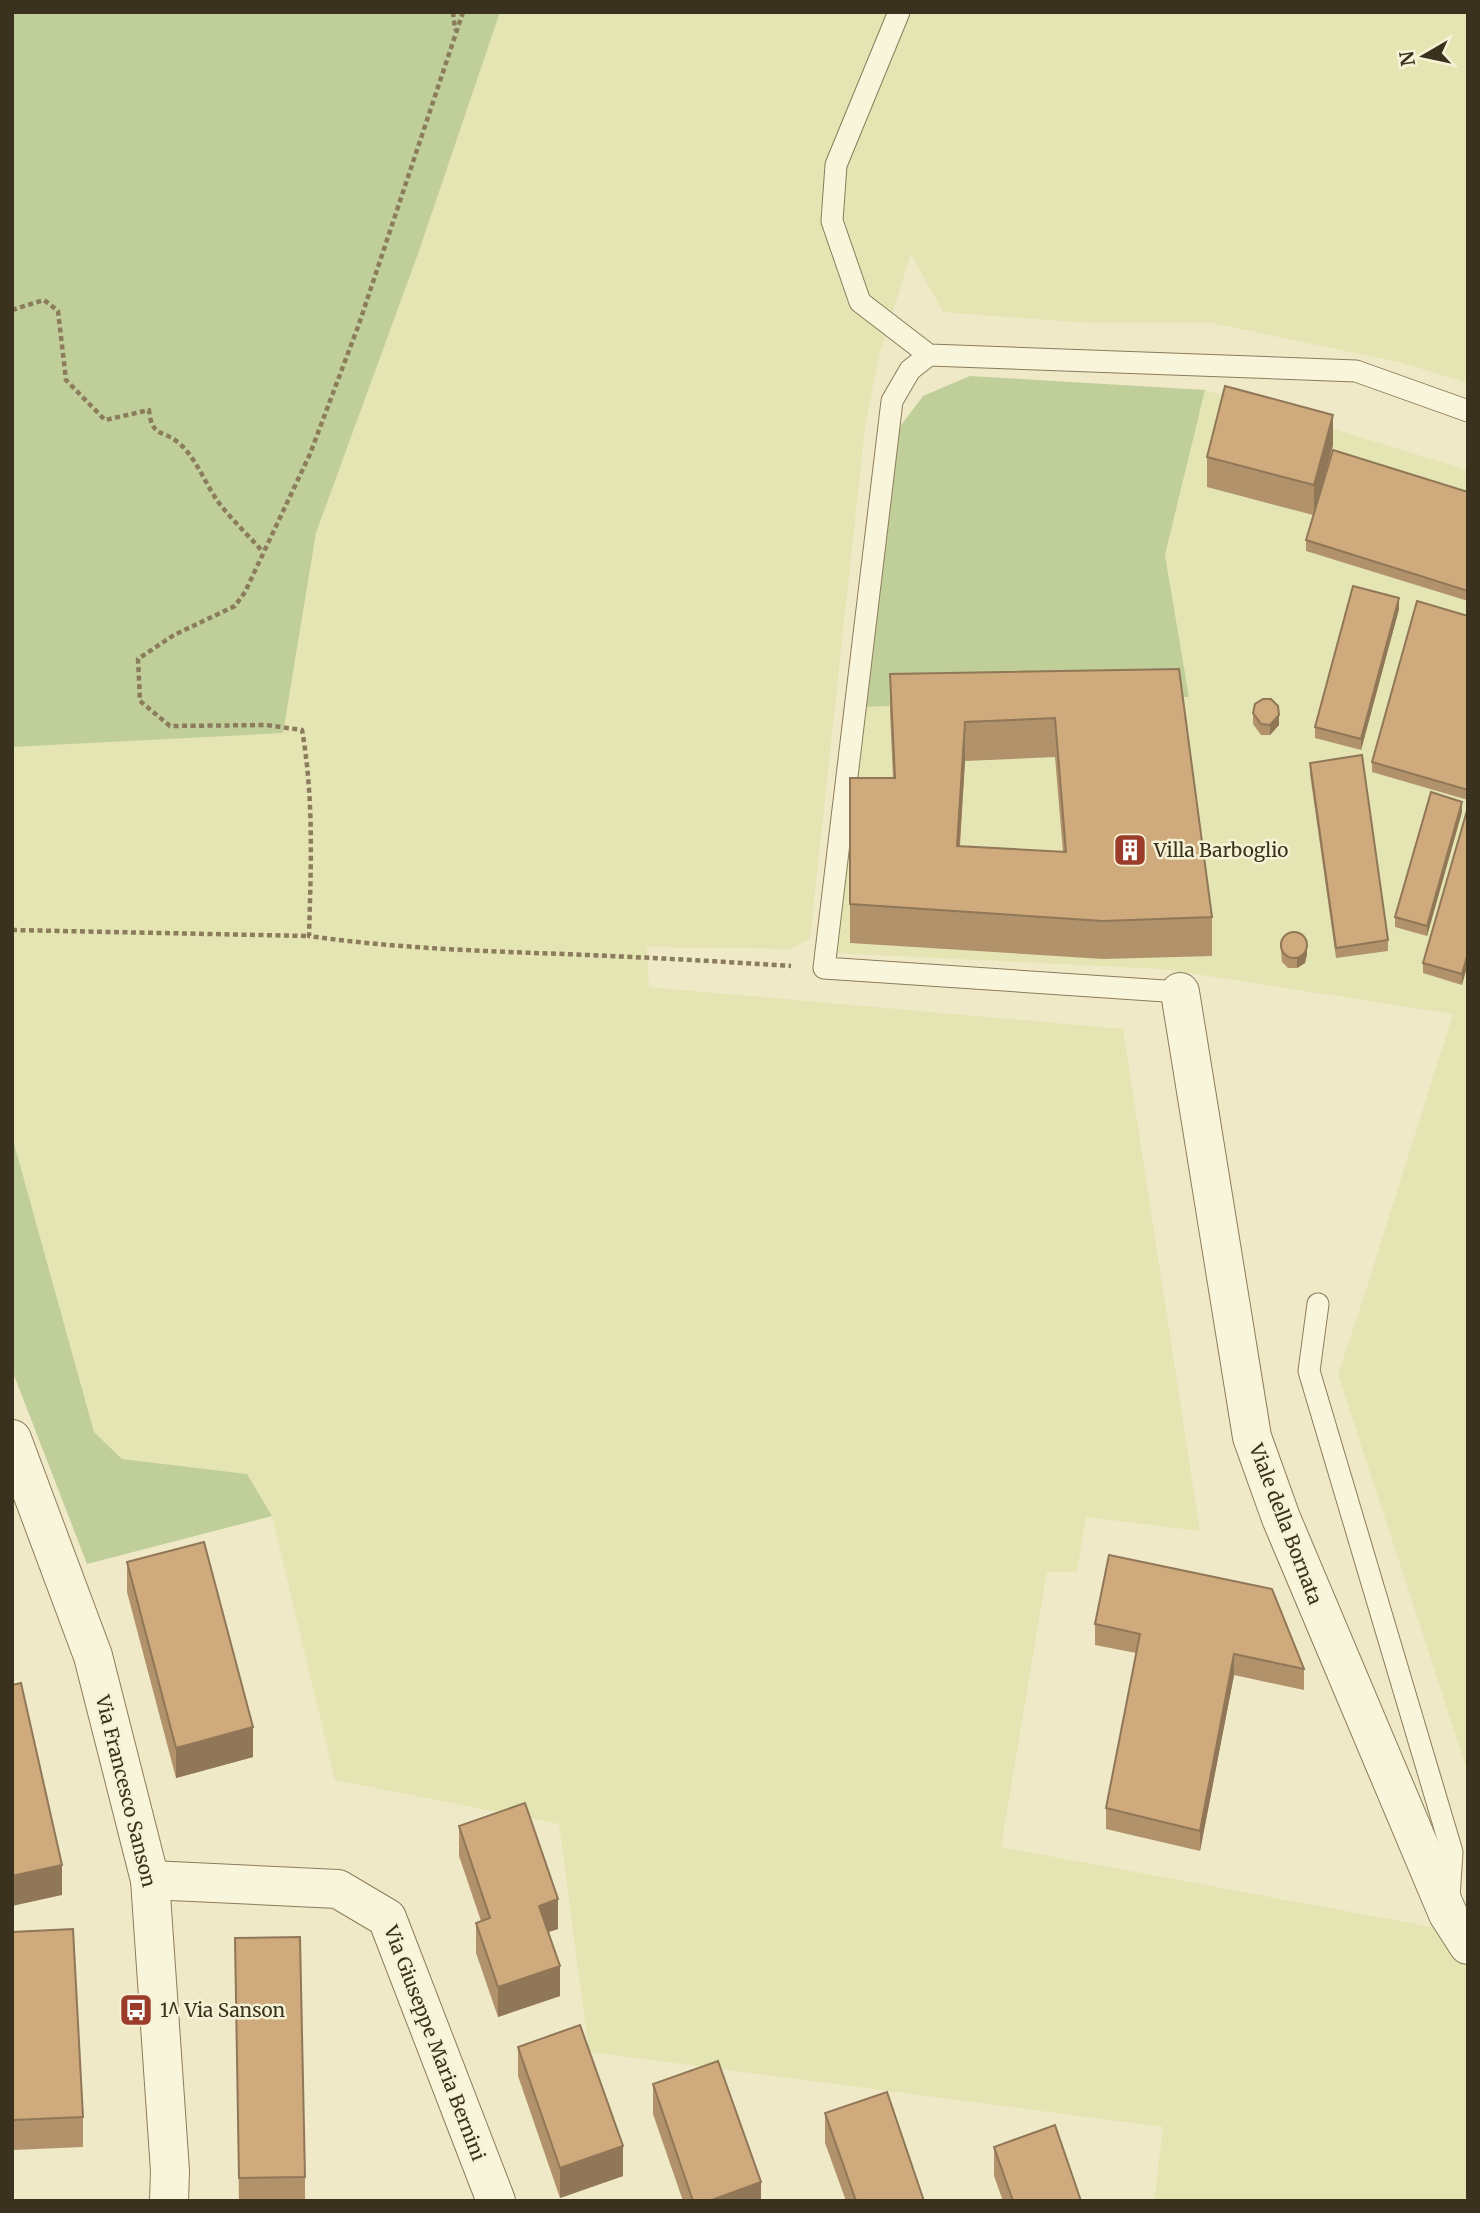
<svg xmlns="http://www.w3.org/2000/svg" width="1480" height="2213" font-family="Merriweather,serif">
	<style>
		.farmland { fill: #e5e5b4 }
		.green { fill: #c0ce9a }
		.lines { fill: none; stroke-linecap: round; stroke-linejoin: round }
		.service-casing { stroke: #8b7c5b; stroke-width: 23 }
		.minor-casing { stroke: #8b7c5b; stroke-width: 40 }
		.path { stroke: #8b7c5b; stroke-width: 4.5; stroke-dasharray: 5 3.5; stroke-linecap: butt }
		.service { stroke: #f9f5da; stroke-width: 21 }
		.minor { stroke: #f9f5da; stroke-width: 38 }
		.wall { fill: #b1926b; fill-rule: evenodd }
		.shaded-wall { fill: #907757 }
		.building { fill: #ceaa7c; stroke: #907757; stroke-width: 2; fill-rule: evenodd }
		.labels { text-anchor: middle; stroke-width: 5; stroke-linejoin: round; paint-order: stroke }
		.poi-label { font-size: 19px; fill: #3b311f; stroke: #f6f2d6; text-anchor: start }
		.street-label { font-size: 19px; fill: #3b311f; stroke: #f6f2d6 }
	</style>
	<rect width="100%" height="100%" fill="#efe9c7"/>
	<g class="farmland">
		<polygon points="500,12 1468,12 1468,383 1398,362 1212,323 1088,323 943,312 911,254 879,355 865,428 810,939 790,949 647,947 649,987 1123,1029 1200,1531 1086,1517 1077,1572 1047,1572 1001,1847 1443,1929 1468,1969 1468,2201 1154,2201 1163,2127 589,2052 559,1824 335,1780 272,1516 247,1474 122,1459 94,1432 12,1136 12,747 283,732 316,533 419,251"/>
		<polygon points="1205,390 1468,470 1468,1773 1338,1374 1364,1296 1453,1014 1162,969 834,953 860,707 1189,697 1165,555"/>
	</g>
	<g class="green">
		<polygon points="12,12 500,12 419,251 316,533 283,733 12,747"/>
		<polygon points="970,376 1205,390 1165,555 1189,697 860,707 899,428 923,396"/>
		<polygon points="12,1136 94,1432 122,1459 247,1474 272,1516 87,1564 12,1370"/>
	</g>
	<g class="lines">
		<defs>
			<g id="service">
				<polyline points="899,12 836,165 832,221 860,302 929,355 1356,371 1468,411"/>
				<polyline points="929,355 910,370 892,401 824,968 1180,992"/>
				<polyline points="1318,1304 1309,1371 1452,1852 1449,1898"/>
			</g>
			<g id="minor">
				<polyline points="1180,992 1252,1437 1281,1518 1448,1914 1468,1945"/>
				<polyline points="12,1439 93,1656 150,1880 170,2171 169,2201"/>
				<polyline points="150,1880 338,1889 387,1918 496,2201"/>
			</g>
		</defs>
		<use href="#service" class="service-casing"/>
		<use href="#minor" class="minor-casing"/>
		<g class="path">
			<polyline points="453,12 455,30"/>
			<path d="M463 12 359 324 310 454 245 592 235 606 174 635 138 659 140 701 170 726 266 725 302 730C314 798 311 867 309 936 393 948 479 951 563 954 639 957 715 961 791 966"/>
			<path d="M12 310 44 300 58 311 66 380 105 420 149 410C152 438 162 429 179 443 197 459 205 484 219 503 232 520 249 536 263 552"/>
			<polyline points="12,930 309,936"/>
		</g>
		<use href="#service" class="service"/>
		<use href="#minor" class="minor"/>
	</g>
	<g class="wall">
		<polygon points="1333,445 1322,485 1468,492 1468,601 1306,551 1306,540 1313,515 1207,487 1207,457"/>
		<polygon points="1399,609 1361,750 1315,738 1315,727"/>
		<polygon points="1468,616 1468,800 1372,772 1372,762"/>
		<path d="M1179 669 1212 917V956L1103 959 850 943V778H893L890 713V674ZM1055 757 1063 852 960 846 965 761Z"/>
		<polygon points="1253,713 1279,725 1270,735 1261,735 1253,724"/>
		<polygon points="1310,763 1388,940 1388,951 1336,958 1310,774"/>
		<polygon points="1468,807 1462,985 1423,973 1423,963"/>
		<polygon points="1462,812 1427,936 1395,927 1395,917"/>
		<polygon points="1280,942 1307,954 1305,963 1297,968 1288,968 1282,962"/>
		<polygon points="127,1562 253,1757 176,1778 127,1592"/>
		<polygon points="1095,1624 1304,1669 1304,1690 1234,1675 1200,1851 1106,1829 1106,1808 1136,1653 1095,1645"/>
		<polygon points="459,1826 558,1929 548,1932 560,1996 498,2017 476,1953 476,1923 481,1921 459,1856"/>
		<polygon points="12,1932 83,2117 83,2147 13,2150"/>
		<polygon points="235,1938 305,2177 305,2201 239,2201"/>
		<polygon points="518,2047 623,2176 560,2198 518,2076"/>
		<polygon points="653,2084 761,2201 683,2201 653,2114"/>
		<polygon points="825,2113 924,2201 846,2201 825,2143"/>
		<polygon points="994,2147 1081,2201 1003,2201 994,2176"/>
	</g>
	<g class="shaded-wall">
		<polygon points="1333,415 1333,445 1314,515 1314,485"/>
		<polygon points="1399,598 1399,609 1361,750 1361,739"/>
		<polygon points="1279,715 1279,725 1270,735 1270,725"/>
		<polygon points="965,722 965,761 957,884 957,846"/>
		<polygon points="1462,802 1462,812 1427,936 1427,926"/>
		<polygon points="1307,944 1307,954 1305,963 1297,968 1297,958"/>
		<polygon points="1468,953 1468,964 1462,985 1462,974"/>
		<polygon points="1234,1654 1234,1675 1200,1851 1200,1831"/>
		<polygon points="253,1727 253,1757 176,1778 176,1748"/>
		<polygon points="62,1865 62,1895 12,1906 12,1876"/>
		<polygon points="558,1899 558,1929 539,1935 539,1906"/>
		<polygon points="560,1966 560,1996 498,2017 498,1987"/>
		<polygon points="623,2146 623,2176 560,2198 560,2168"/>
		<polygon points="761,2182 761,2201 709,2201"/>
	</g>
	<g class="building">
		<polygon points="1225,386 1333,415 1314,485 1207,457"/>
		<polygon points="1333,450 1468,492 1468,591 1306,540"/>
		<polygon points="1353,586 1399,598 1361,739 1315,727"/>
		<polygon points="1417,601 1468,616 1468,790 1372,762"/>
		<path d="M1179 669 1212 917 1103 921 850 904V778H895L890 674ZM1055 718 1066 852 957 846 965 722Z"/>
		<polygon points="1263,699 1271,699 1278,706 1279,715 1270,725 1261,724 1253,713 1255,704"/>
		<polygon points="1362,755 1388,940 1336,948 1310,763"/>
		<polygon points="1431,792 1462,802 1427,926 1395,917"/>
		<polygon points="1468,807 1468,953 1462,974 1423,963"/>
		<circle cx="1294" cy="945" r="13"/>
		<polygon points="204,1542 253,1727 176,1748 127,1562"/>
		<polygon points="1109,1555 1272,1589 1304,1669 1234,1654 1200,1831 1106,1808 1140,1634 1095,1624"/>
		<polygon points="21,1683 62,1865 12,1876 12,1685"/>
		<polygon points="525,1803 558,1899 539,1906 560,1966 498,1987 476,1923 490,1918 459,1826"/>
		<polygon points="73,1929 83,2117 13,2120 12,1932"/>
		<polygon points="300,1937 305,2177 239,2178 235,1938"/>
		<polygon points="580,2025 623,2146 560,2168 518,2047"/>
		<polygon points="718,2061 761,2182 709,2201 693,2201 653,2084"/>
		<polygon points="887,2092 924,2201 856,2201 825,2113"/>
		<polygon points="1055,2125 1081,2201 1013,2201 994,2147"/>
	</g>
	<defs>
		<symbol id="building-square" viewBox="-11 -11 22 22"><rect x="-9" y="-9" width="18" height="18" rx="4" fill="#9b3b2a" stroke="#f6f2d6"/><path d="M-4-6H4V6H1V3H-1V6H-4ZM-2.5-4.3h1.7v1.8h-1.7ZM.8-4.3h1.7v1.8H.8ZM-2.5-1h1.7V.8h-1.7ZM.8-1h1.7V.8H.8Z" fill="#fff"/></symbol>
		<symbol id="bus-square" viewBox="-11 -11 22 22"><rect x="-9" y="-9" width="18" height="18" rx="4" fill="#9b3b2a" stroke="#f6f2d6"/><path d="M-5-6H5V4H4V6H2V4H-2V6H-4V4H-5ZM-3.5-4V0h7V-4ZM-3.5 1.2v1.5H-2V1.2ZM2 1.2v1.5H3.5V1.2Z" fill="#fff"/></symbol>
	</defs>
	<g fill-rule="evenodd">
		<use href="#building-square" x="1111" y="831" width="38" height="38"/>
		<use href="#bus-square" x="117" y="1991" width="38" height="38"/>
	</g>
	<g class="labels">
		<g class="poi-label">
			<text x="1154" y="857">Villa Barboglio</text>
			<text x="160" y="2017">1^ Via Sanson</text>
		</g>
		<g class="street-label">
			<text transform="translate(1286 1524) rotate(69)" y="7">Viale della Bornata</text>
			<text transform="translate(126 1791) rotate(76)" y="7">Via Francesco Sanson</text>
			<text transform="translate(435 2043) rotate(69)" y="7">Via Giuseppe Maria Bernini</text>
		</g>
	</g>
	<rect width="1480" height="2213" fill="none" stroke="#3b311f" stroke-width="28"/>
	<g transform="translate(1424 56) rotate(261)" stroke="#f6f2d6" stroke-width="5" paint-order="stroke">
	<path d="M0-5L12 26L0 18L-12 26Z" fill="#3b311f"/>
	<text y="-10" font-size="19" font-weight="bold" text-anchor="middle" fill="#3b311f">N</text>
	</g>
</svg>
